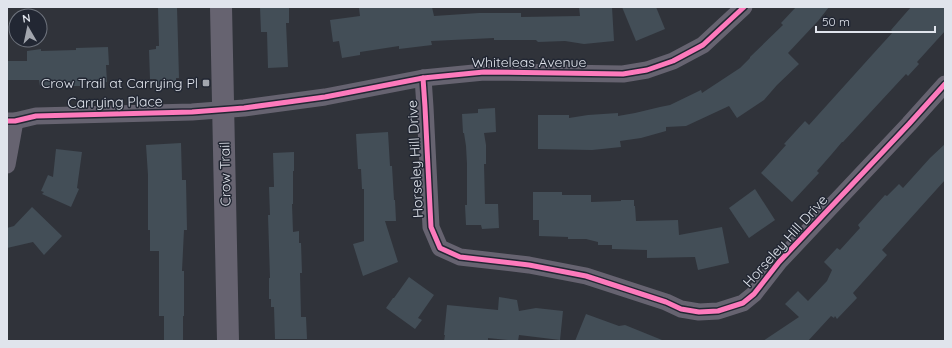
<svg xmlns="http://www.w3.org/2000/svg" width="952" height="348" font-family="Quicksand,sans-serif">
	<style>
		.building { fill: #434e57 }
		.lines { fill: none; stroke-linecap: round; stroke-linejoin: round }
		.minor { stroke: #666370; stroke-width: 17 }
		.tertiary { stroke: #666370; stroke-width: 22 }
		.cycleway-casing { stroke: #222733; stroke-width: 8 }
		.cycleway { stroke: #fd7abc; stroke-width: 5 }
		.poi-dot { fill: #a2a6ae; stroke: #222733; stroke-width: 1.5 }
		.labels { text-anchor: middle; stroke-width: 3; stroke-linejoin: round; paint-order: stroke }
		.street-label { font-size: 14px; fill: #e0e4ec; stroke: #222733 }
		.poi-label { font-size: 14px; fill: #e0e4ec; stroke: #222733; text-anchor: end }
	</style>
	<rect width="100%" height="100%" fill="#30333a"/>
	<g class="building">
		<polygon points="158,7 177,7 179,78 176,78 176,87 156,88 156,79 150,79 149,50 156,49 156,46 159,46"/>
		<polygon points="260,7 289,7 289,23 286,23 288,67 268,68 267,32 261,32"/>
		<polygon points="365,7 432,7 434,16 479,13 521,13 521,17 580,16 579,7 612,7 614,41 584,44 565,41 538,42 536,40 494,40 494,38 431,41 432,45 399,49 399,46 360,52 360,55 342,58 339,41 333,42 330,20 360,16 359,8"/>
		<polygon points="622,7 656,7 665,29 636,41"/>
		<polygon points="796,7 829,7 818,21 788,53 799,64 777,85 764,100 737,118 729,106 686,126 666,127 666,131 641,138 620,141 621,147 592,150 538,149 538,115 569,115 569,118 588,115 618,113 618,116 635,113 660,107 670,105 701,90 702,93 740,68 750,58 750,57 783,25 781,23"/>
		<polygon points="911,7 945,7 945,31 917,62 919,64 908,76 906,74 843,142 842,142 831,155 817,171 819,173 792,202 761,173 786,145 784,144 805,121 809,125 873,54 893,32 891,30"/>
		<polygon points="108,47 109,65 106,65 107,82 80,82 80,86 40,86 39,80 7,80 7,61 27,61 27,51 41,49 41,51 76,50 76,48"/>
		<polygon points="495,108 496,132 484,133 486,145 486,164 484,164 485,204 498,204 499,228 482,229 481,225 466,225 465,205 467,205 467,164 466,146 464,133 463,133 462,114 478,113 478,109"/>
		<polygon points="388,132 390,166 392,166 394,200 395,200 396,221 385,221 398,262 363,276 353,244 364,241 364,189 362,189 361,169 358,169 356,134"/>
		<polygon points="181,143 182,180 186,180 187,230 184,230 182,271 184,271 184,316 183,316 183,341 164,341 164,316 159,316 159,251 150,251 150,230 148,230 148,175 146,145"/>
		<polygon points="945,144 945,180 882,250 887,255 853,293 857,298 837,319 835,316 834,318 831,316 808,341 763,341 799,317 785,304 798,291 808,301 827,281 832,270 824,262 837,248 840,250 860,228 858,225 885,195 887,196 899,184 903,188 930,158"/>
		<polygon points="56,149 82,152 77,188 79,189 71,207 42,194 44,192 41,191 48,175 53,177"/>
		<polygon points="294,152 294,171 293,171 293,204 292,204 293,232 299,231 299,243 301,243 302,273 300,273 301,317 306,317 307,339 275,339 274,307 271,307 271,299 269,299 269,278 270,278 268,215 270,215 269,187 274,187 273,153"/>
		<polygon points="755,189 775,220 749,238 729,208"/>
		<polygon points="533,192 562,192 562,195 591,195 591,202 621,201 621,200 634,200 634,206 635,206 636,221 678,220 679,235 722,227 729,263 698,270 695,257 647,258 647,250 612,249 612,245 598,245 598,242 586,239 568,239 568,237 539,236 539,220 533,220"/>
		<polygon points="32,207 62,236 44,255 33,242 7,248 7,228 14,226"/>
		<polygon points="409,277 434,295 418,318 422,320 415,329 386,308 393,298 394,298"/>
		<polygon points="499,297 517,300 519,311 536,308 563,311 560,340 519,335 518,341 488,338 488,341 444,341 445,335 444,335 447,305 498,310"/>
		<polygon points="586,314 619,326 625,325 662,340 662,341 575,341"/>
	</g>
	<g class="lines">
		<g class="minor">
			<polyline points="423,78 425,107 431,227 440,248 460,257 529,265 586,276 666,302 681,309 699,312 718,311 743,303 754,294 779,262 909,124 945,84"/>
			<polyline points="7,121 15,121 36,116 192,112 244,108 325,97 423,78 484,72 623,74 647,70 673,61 703,45 744,7"/>
			<polyline points="7,165 12,138 15,121"/>
		</g>
		<polyline class="tertiary" points="221,7 228,341"/>
		<defs>
			<g id="cycleway">
				<polyline points="423,78 425,107 431,227 440,248 460,257 529,265 586,276 666,302 681,309 699,312 718,311 743,303 754,294 779,262 909,124 945,84"/>
				<polyline points="7,121 15,121 36,116 192,112 244,108 325,97 423,78 484,72 623,74 647,70 673,61 703,45 744,7"/>
			</g>
		</defs>
		<use href="#cycleway" class="cycleway-casing"/>
		<use href="#cycleway" class="cycleway"/>
	</g>
	<rect class="poi-dot" x="202" y="79" width="8" height="8" rx="2"/>
	<g class="labels">
		<g class="street-label">
			<text x="529" y="67">Whiteleas Avenue</text>
			<text transform="translate(115 102) rotate(-1)" y="5">Carrying Place</text>
			<text transform="translate(415 159) rotate(-93)" y="5">Horseley Hill Drive</text>
			<text transform="translate(225 174) rotate(-91)" y="5">Crow Trail</text>
			<text transform="translate(785 241) rotate(-48)" y="5">Horseley Hill Drive</text>
		</g>
		<g class="poi-label">
			<text x="198" y="88">Crow Trail at Carrying Pl</text>
		</g>
	</g>
	<rect width="952" height="348" fill="none" stroke="#e0e4ec" stroke-width="16"/>
	<g transform="translate(28 28) rotate(351)"><circle r="19" fill="#222733" stroke="#6e737d"/>
	<path d="M0-3L7 15L0 10L-7 15Z" fill="#a2a6ae"/>
	<text y="-6" font-size="11" font-weight="bold" text-anchor="middle" fill="#e0e4ec">N</text>
	</g>
	<path d="M816 26v6h119v-6" fill="none" stroke="#e0e4ec" stroke-width="2"/>
	<text x="822" y="26" font-size="12" fill="#e0e4ec" stroke="#222733" stroke-width="3" paint-order="stroke">50 m</text>
</svg>
